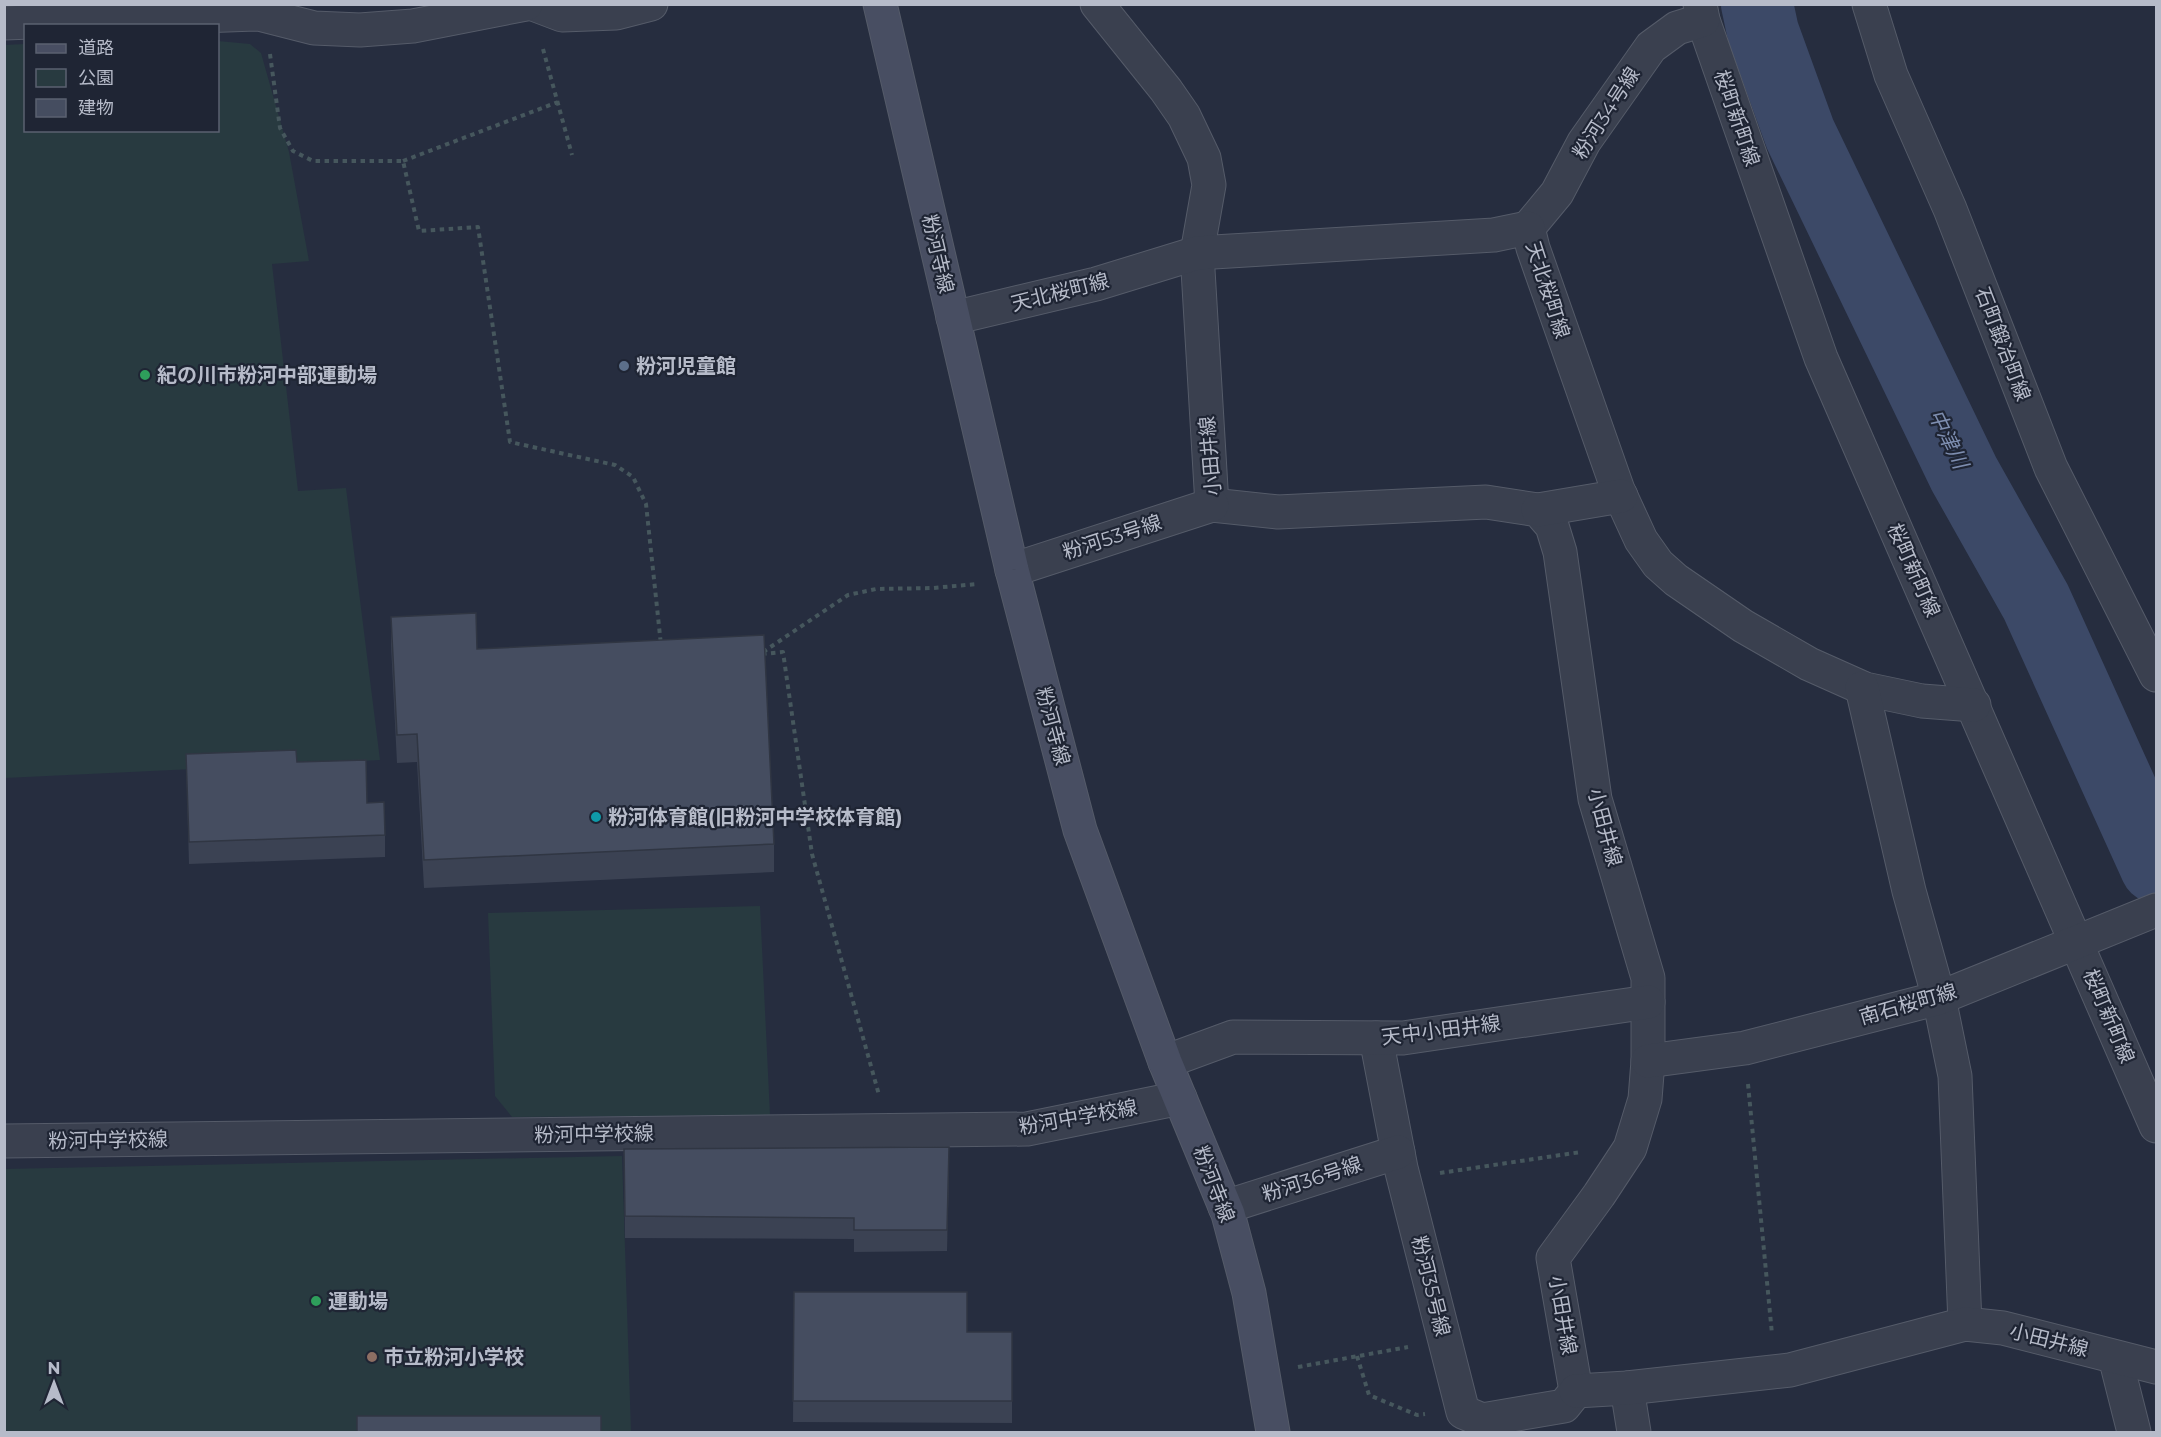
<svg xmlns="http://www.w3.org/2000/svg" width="2161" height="1437" font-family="Montserrat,'Noto Sans JP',sans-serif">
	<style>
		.green { fill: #283a40 }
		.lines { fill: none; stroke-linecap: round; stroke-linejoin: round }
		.river { stroke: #3c4967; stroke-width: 72 }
		.street-casing { stroke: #555b69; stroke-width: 35 }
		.secondary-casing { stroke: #555b69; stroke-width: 35 }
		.path { stroke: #46575d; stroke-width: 4; stroke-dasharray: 4.5 4.5; stroke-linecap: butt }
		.street { stroke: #3a404f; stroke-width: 33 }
		.secondary { stroke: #484e62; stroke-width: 33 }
		.wall { fill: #3b4253 }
		.shaded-wall { fill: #303643 }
		.building { fill: #454d60; stroke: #303643; stroke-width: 1.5 }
		.service-dot { fill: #5c6f8a; stroke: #1f2534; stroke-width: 2 }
		.leisure-dot { fill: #2e9e5b; stroke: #1f2534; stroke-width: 2 }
		.culture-dot { fill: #0f9aa8; stroke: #1f2534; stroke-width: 2 }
		.education-dot { fill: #8d6e63; stroke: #1f2534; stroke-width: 2 }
		.labels { text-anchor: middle; stroke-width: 4.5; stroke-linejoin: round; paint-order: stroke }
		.street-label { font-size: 20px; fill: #b6bbc9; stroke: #1f2534 }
		.poi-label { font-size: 20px; font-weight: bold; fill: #b6bbc9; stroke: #1f2534; text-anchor: start }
		.water-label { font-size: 21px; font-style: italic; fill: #7e8eb0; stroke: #1f2534 }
	</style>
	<rect width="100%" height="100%" fill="#262d3f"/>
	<g class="green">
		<polygon points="218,41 250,44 261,53 289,152 309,261 272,264 298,491 346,488 380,760 5,778 4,45 25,44 26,130 218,130"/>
		<polygon points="760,906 770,1115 512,1117 495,1096 488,913"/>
		<polygon points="622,1156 631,1432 5,1432 4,1169"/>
	</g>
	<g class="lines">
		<polyline class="river" points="1757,4 1763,32 1800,134 1964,474 2036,602 2156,867"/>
		<defs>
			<g id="street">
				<polyline points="533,4 562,15 616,13 651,4"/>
				<polyline points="1097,4 1166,90 1184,116 1204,158 1209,185 1197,253 1212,505 1278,512 1486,502 1538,510 1552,526 1560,552 1595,799 1648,978 1648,1061 1645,1099 1630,1148 1599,1195 1553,1258 1576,1391"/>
				<polyline points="1700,4 1703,20 1821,358 2156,1126"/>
				<polyline points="1869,4 1891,75 1950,209 2051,468 2156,675"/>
				<polyline points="4,23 259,14 314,28 360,30 413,26 526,4"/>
				<polyline points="1528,228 1557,193 1584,142 1651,47 1677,28 1703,20"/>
				<polyline points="953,318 1096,284 1197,253 1494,235 1528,228 1533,248 1618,490 1641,540 1658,564 1676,580 1743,626 1809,664 1865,689 1922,701 1974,705"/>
				<polyline points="1538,510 1621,496"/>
				<polyline points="1012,570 1212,505"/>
				<polyline points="1862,688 1909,891 1939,998 1955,1076 1965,1324"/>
				<polyline points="1376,1038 1401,1168 1463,1412 1482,1420 1564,1406 1576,1391"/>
				<polyline points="1648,1061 1745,1048 1939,998 2156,910"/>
				<polyline points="1165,1062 1233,1037 1403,1038 1648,1002"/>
				<polyline points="4,1141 1027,1129 1180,1098"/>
				<polyline points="1225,1207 1398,1152"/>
				<polyline points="2115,1357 2134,1432"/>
				<polyline points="1627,1388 1634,1432"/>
				<polyline points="1576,1391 1627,1388 1790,1370 1965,1324 2003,1328 2156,1367"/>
			</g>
			<polyline id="secondary" points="880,4 1012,570 1080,830 1165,1062 1228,1214 1249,1293 1273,1432"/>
		</defs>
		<use href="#street" class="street-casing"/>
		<use href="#secondary" class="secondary-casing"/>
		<g class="path">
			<polyline points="543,49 572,155"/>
			<polyline points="270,54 280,128 293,151 313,161 403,161 419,231 478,227 510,442 615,465 633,477 646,504 661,645"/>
			<polyline points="403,161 558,102"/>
			<polyline points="763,652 848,595 876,589 933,588 977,584"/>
			<polyline points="762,654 783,652 812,854 879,1095"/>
			<polyline points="1748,1084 1772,1334"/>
			<polyline points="1440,1173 1581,1152"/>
			<polyline points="1357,1356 1369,1395 1417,1415 1425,1414"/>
			<polyline points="1298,1367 1408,1347"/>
		</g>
		<use href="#street" class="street"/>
		<use href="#secondary" class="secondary"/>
	</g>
	<g class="wall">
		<polygon points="391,617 477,649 774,844 774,872 424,888 417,762 397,763 391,645"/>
		<polygon points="186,754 297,762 367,803 385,835 385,857 189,864"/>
		<polygon points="624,1149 949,1169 947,1251 854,1252 854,1239 625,1238"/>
		<polygon points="794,1292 967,1332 1012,1332 1012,1423 793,1422"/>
	</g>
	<polygon class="shaded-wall" points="949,1147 949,1169 947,1251 947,1230"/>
	<g class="building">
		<polygon points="476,613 477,649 764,635 774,844 424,860 417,734 397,735 391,617"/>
		<polygon points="296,750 297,762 366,760 367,803 384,802 385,835 189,842 186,754"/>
		<polygon points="949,1147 947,1230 854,1230 854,1218 625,1216 624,1149"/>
		<polygon points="794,1292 967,1292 967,1332 1012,1332 1012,1401 793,1401"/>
		<rect x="357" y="1416" width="244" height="16"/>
	</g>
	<circle class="service-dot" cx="624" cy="366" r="6"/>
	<g class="leisure-dot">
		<circle cx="145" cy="375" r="6"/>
		<circle cx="316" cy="1301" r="6"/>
	</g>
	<circle class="culture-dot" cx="596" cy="817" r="6"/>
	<circle class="education-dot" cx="372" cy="1357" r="6"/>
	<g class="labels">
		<g class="street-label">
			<text transform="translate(1606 113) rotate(-57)" y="7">粉河34号線</text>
			<text transform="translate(1737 118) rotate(71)" y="7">桜町新町線</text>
			<text transform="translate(938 254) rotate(77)" y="7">粉河寺線</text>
			<text transform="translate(1548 290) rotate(72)" y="7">天北桜町線</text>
			<text transform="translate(1060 292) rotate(-14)" y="7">天北桜町線</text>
			<text transform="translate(2003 344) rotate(69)" y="7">石町鍛冶町線</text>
			<text transform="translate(1210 456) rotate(-95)" y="7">小田井線</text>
			<text transform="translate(1112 537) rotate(-18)" y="7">粉河53号線</text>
			<text transform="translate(1914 570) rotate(66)" y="7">桜町新町線</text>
			<text transform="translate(1053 726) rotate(75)" y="7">粉河寺線</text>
			<text transform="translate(1605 827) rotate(75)" y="7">小田井線</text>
			<text transform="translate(1908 1004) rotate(-16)" y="7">南石桜町線</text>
			<text transform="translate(2109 1016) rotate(67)" y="7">桜町新町線</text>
			<text transform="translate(1441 1030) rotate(-7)" y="7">天中小田井線</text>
			<text transform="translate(1078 1117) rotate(-10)" y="7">粉河中学校線</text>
			<text transform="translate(594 1134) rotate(-1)" y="7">粉河中学校線</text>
			<text transform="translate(108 1140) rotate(-1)" y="7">粉河中学校線</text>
			<text transform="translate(1312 1179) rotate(-18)" y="7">粉河36号線</text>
			<text transform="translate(1214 1184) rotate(69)" y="7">粉河寺線</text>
			<text transform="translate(1431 1286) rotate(76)" y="7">粉河35号線</text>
			<text transform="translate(1563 1315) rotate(80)" y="7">小田井線</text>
			<text transform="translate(2049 1340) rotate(14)" y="7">小田井線</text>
		</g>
		<g class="poi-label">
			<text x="636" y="373">粉河児童館</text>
			<text x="157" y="382">紀の川市粉河中部運動場</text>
			<text x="608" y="824">粉河体育館(旧粉河中学校体育館)</text>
			<text x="328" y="1308">運動場</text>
			<text x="384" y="1364">市立粉河小学校</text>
		</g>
		<g class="water-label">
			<text transform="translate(1948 439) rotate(64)" y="7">中津川</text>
		</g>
	</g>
	<rect width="2161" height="1437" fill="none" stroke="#b6bbc9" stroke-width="12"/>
	<rect x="24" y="24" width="195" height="108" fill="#1f2534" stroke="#5b6170" stroke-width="1.5"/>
	<rect x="36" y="44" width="30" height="9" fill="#484e62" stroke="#5b6170" stroke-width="1.5"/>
	<text x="78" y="54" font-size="18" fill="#b6bbc9">道路</text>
	<rect x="36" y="69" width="30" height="18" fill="#283a40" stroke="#5b6170" stroke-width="1.5"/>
	<text x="78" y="84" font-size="18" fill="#b6bbc9">公園</text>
	<rect x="36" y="99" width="30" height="18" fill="#454d60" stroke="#5b6170" stroke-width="1.5"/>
	<text x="78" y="114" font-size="18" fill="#b6bbc9">建物</text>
	<g transform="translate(54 1383)" stroke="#1f2534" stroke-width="4.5" paint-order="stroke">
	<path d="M0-4.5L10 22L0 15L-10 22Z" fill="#b6bbc9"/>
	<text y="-9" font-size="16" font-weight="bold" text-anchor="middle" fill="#b6bbc9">N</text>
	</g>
</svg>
